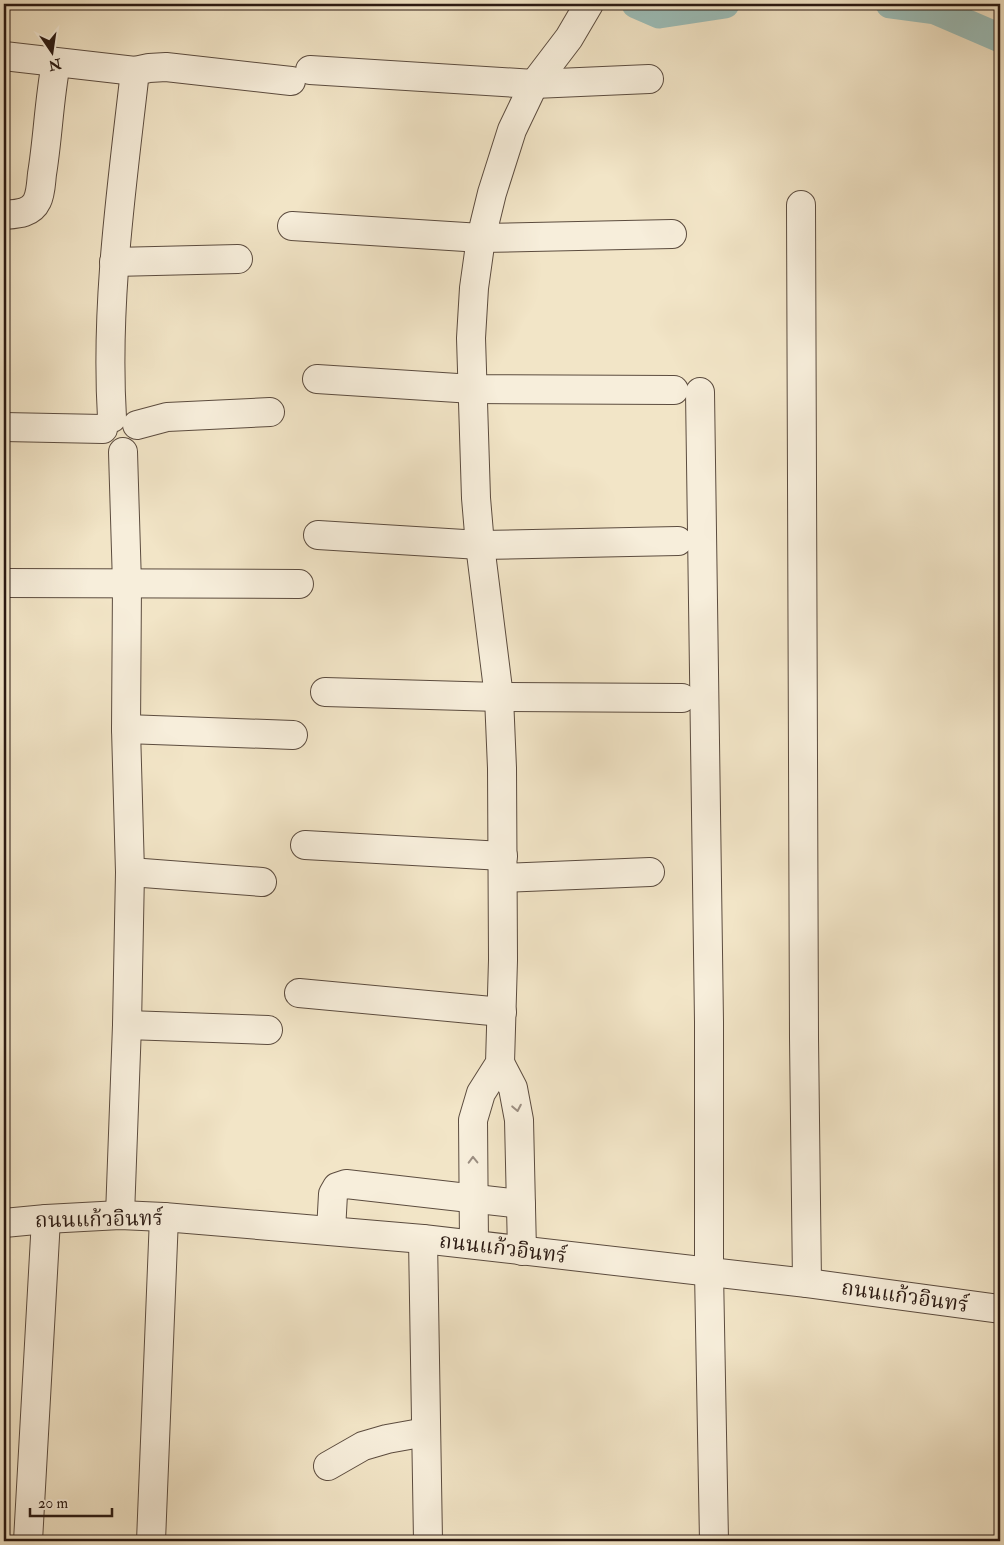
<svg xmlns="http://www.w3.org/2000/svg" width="1004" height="1545" font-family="'IM FELL Double Pica','Noto Serif Thai',serif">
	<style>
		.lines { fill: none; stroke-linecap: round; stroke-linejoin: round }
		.canal { stroke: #9cbeb9; stroke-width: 29 }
		.minor-casing { stroke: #5c4c3f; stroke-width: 30 }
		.minor { stroke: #f7eedb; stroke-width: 28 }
		.oneway { stroke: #9b8e81 }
		.labels { text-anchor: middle; stroke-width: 4.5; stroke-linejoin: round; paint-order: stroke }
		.street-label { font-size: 21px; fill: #2a1912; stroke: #f7eedb }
	</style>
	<rect width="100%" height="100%" fill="#f2e5c7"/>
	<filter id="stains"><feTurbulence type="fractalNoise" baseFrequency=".004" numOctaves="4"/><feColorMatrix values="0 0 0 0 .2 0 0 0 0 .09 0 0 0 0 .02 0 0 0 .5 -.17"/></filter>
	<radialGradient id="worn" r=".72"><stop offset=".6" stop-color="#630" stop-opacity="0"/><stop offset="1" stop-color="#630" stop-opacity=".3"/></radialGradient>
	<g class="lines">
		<g class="canal">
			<polyline points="636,4 659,14 725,4"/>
			<polyline points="890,4 935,10 1000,38"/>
		</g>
		<defs>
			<g id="minor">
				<polyline points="4,56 135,71"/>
				<polyline points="310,70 534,84 649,79"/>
				<polyline points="801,205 804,1038 807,1283"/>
				<path d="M4 215C16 214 31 214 37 201 41 193 41 182 42 174 48 137 49 100 56 63"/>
				<polyline points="292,226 481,238 672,234"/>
				<polyline points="114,262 238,259"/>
				<polyline points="317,379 473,389 674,390"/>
				<polyline points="700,392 709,1022 709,1272 714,1541"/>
				<path d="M112 418C105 302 122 186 135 71L149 68 166 67 291 81"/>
				<polyline points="137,425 167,417 270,412"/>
				<polyline points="4,427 103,429"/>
				<polyline points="318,535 480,545 678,541"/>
				<polyline points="4,583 299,584"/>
				<polyline points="325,692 499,697 682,698"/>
				<polyline points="126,729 293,735"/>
				<polyline points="305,845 503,856"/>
				<polyline points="130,872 262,882"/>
				<polyline points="503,878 650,872"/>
				<polyline points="299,993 502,1012"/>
				<polyline points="127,1025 268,1030"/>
				<polyline points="500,1063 513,1088 519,1120 522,1251"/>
				<polyline points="120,1215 127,1025 130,872 126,729 127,584 123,452"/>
				<polyline points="4,1223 46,1219 120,1215 164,1217 423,1239 807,1283 1000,1309"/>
				<polyline points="331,1231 333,1194 337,1187 346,1184 521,1204"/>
				<polyline points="423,1239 428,1541"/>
				<polyline points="474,1244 473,1120 481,1093 500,1063 503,960 502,768 499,697 480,545 476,498 471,338 474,288 481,238 492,193 512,130 534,84 569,38 589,4"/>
				<polyline points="328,1466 363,1446 387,1439 426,1432"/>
				<polyline points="28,1541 46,1219"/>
				<polyline points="151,1541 164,1217"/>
			</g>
		</defs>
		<use href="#minor" class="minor-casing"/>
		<use href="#minor" class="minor"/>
	</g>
	<defs><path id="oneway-chevron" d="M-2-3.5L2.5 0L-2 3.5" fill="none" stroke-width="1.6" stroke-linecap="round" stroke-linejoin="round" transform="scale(1.25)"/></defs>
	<g class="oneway">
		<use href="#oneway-chevron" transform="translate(517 1108) rotate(79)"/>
		<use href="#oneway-chevron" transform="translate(473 1160) rotate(-91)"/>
	</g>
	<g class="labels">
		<g class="street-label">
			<text transform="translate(99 1219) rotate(-1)" y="7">ถนนแก้วอินทร์</text>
			<text transform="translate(503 1248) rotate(7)" y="7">ถนนแก้วอินทร์</text>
			<text transform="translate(905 1296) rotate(8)" y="7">ถนนแก้วอินทร์</text>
		</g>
	</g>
	<rect width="1004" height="1545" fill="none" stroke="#f2e5c7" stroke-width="20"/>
	<rect x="5" y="5" width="994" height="1535" fill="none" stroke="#2a1912" stroke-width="2.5"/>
	<rect x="10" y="10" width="984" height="1525" fill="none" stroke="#2a1912"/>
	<g transform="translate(52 52) rotate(167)" stroke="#f7eedb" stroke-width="4" paint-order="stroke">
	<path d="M0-4L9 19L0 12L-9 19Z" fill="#2a1912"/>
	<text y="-8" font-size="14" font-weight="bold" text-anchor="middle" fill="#2a1912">N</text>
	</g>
	<path d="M30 1508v8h82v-8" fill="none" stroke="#2a1912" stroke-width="2.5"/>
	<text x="38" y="1508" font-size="15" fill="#2a1912" stroke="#f7eedb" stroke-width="4" paint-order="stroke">20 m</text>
	<rect width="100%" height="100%" filter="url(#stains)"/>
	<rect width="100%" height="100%" fill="url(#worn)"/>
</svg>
